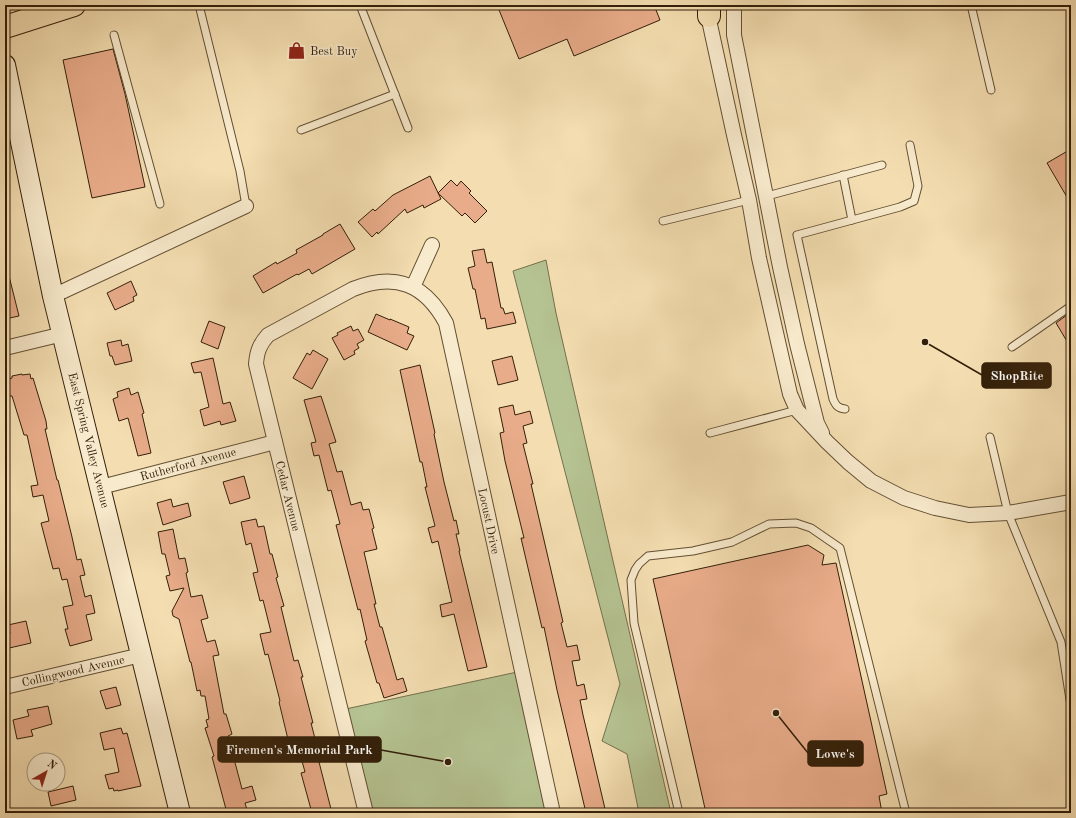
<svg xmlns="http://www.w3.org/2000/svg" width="1076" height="818" font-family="'Old Standard TT',serif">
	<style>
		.green { fill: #b5c291; stroke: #74704d }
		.building { fill: #e9ac8a; stroke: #331f09 }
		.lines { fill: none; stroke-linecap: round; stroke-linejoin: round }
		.lane-casing { stroke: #634f33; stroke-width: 9 }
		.street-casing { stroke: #634f33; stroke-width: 16 }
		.secondary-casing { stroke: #331f09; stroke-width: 22 }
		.primary-casing { stroke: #331f09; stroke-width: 24 }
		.lane { stroke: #f8eacc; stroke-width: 7 }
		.street { stroke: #f8eacc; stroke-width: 14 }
		.secondary { stroke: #f8eacc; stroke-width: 20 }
		.primary { stroke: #f4deb1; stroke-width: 22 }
		.labels { text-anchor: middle; stroke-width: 3; stroke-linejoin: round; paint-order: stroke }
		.poi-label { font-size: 12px; fill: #331f09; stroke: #f8eacc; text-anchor: start }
		.street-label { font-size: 12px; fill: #331f09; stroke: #f8eacc }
		.leader { fill: none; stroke: #331f09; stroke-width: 1.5 }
		.callout-dot { fill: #331f09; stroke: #f8eacc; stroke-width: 1.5 }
		.callout { fill: #331f09; stroke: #331f09; stroke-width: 1.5 }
		.callout-label { font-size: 13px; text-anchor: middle; font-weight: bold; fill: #fff }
	</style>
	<rect width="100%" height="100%" fill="#f4deb1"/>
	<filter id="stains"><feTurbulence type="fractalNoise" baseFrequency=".005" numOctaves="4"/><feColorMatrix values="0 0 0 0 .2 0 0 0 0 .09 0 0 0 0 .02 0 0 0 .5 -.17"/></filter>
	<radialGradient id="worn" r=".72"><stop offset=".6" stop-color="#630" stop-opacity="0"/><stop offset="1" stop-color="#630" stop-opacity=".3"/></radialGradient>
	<g class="green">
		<polygon points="546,260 556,313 671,813 639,813 627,754 602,741 620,684 513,271"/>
		<polygon points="522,671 553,813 366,813 341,710"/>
	</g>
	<g class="building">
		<polygon points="497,5 654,5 660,20 574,56 567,39 519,59"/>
		<polygon points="113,49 125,94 145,187 92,198 63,60"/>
		<polygon points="1071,149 1071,204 1047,163"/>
		<polygon points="430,176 441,199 424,208 423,205 407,213 405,209 378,234 377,232 372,237 358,222 373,209 375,211 393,195"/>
		<polygon points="451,180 457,186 461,181 471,191 469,193 487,211 475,223 465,213 462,216 438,193"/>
		<polygon points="340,224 355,249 312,274 309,269 298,275 297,274 263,293 253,276 276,262 277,264 297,253 296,250 323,235 323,234"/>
		<polygon points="484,249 487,263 492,262 501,308 503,308 505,314 513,312 516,323 487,329 485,318 481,319 475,289 473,289 468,268 475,266 472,251"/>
		<polygon points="5,276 9,276 19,316 5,319"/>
		<polygon points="131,281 137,295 133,297 134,301 115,310 107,293"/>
		<polygon points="1071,312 1071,348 1056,323"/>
		<polygon points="376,314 390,320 390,319 409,327 407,333 414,336 407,350 368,332"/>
		<polygon points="209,321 225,327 218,349 201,342"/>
		<polygon points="351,326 353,331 358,329 364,340 357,344 359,348 354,351 355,354 344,360 332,338 338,335 337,333"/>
		<polygon points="121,340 122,346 128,344 132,361 115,365 112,356 110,356 107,343"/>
		<polygon points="313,350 328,359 312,389 293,378 307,353 310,355"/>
		<polygon points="512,356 518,380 498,385 492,361"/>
		<polygon points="213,358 223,404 230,402 236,421 221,425 220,421 204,426 200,410 209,407 201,372 194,373 191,363"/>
		<polygon points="420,365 435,433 434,434 444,482 454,521 456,520 459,534 456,534 460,551 459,551 487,667 468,671 454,614 442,617 440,605 452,602 438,541 432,543 428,528 435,526 425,487 427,487 422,462 420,462 400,370"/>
		<polygon points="22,374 22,375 30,374 31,379 33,378 46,421 47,429 45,429 57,480 58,480 72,537 77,560 81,559 85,575 80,576 85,597 91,595 95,613 86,615 92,640 70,646 65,629 68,629 63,607 73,605 67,579 62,580 59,568 53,569 41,523 49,521 43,495 33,497 31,486 38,485 27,435 24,435 12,396 10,396 6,380 12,378 12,376"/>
		<polygon points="129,388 131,395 138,392 144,413 142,414 151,453 138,456 128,418 119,421 113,399 118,397 117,392"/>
		<polygon points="321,396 336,442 329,444 337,472 342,471 351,505 361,502 363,510 369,509 374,528 372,529 377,549 364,552 376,604 374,604 380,627 382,627 397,680 403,678 407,691 384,698 379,683 377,683 365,641 367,640 360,609 358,610 336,525 340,524 331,490 328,491 319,455 314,456 311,443 316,442 304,400"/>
		<polygon points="513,405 515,415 530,411 533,423 523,426 527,443 523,444 533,484 531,484 563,622 561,623 567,647 577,645 580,660 572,661 577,686 584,684 587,699 580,700 583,715 606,813 586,813 557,690 544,627 542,628 521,538 524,538 505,461 500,433 504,432 499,408"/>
		<polygon points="244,476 250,498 230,504 223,482"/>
		<polygon points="171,499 173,507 188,503 191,516 163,525 157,503"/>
		<polygon points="256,519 258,527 264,526 270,554 272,554 278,577 276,578 284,606 281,607 294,661 298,660 303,677 301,677 313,723 311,723 321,762 319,762 332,813 312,813 301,773 305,772 299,750 291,752 279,702 280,701 268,654 265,655 260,634 271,632 263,600 260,601 253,573 258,572 251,543 246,545 241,522"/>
		<polygon points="173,529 179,559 185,558 188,572 186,573 191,597 202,595 208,618 201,620 207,642 215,640 219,655 213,656 224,714 226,714 232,734 228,736 242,789 252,786 256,800 245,803 248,813 227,813 212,757 214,756 205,728 208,727 206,720 209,719 205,696 201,696 200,690 197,691 191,662 190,662 179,619 173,616 172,611 184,588 170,591 166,576 170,575 165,554 162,554 158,532"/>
		<polygon points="808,545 824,555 822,565 836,563 887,794 879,796 882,813 706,813 653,579"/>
		<polygon points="26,621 31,643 5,649 5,634 10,633 8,625"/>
		<polygon points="116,687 121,705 106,709 100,691"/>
		<polygon points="48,706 52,724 31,730 33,736 17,739 13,720 29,716 27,710"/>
		<polygon points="121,728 123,734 127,733 141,786 118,791 118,790 114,791 113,788 109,789 105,775 119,772 114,748 104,750 100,733"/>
		<polygon points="73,786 76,800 51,806 48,792"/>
	</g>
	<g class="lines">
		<defs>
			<g id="lane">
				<polyline points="199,5 240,171 246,206"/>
				<polyline points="360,5 408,128"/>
				<polyline points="971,5 991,90"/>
				<polyline points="114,35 160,204"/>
				<polyline points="301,130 395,94"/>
				<polyline points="843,175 852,220"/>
				<polyline points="767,196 882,165"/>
				<polyline points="663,221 749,200"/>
				<polyline points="1012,347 1071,306"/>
				<path d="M845 409C838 408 836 406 833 399L797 235 900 207 914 201 918 186 910 145"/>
				<polyline points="710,433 797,410"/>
				<polyline points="990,437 1008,513 1061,642 1071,706"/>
				<polyline points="679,813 634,623 631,580 635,570 639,564 648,556 693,551 732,542 769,524 796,523 811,528 840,548 906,813"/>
			</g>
			<g id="street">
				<polyline points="734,5 734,35 780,267 797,344 817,423 822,433"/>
				<polyline points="711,9 709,20 734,135 749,200 759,258 790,394 797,410 827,442 848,462 871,481 904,498 935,508 969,515 1008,513 1071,502"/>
				<polyline points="413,287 432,245"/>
				<polyline points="53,296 246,206"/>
				<polyline points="5,348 63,334"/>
				<polyline points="101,487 275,442"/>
				<polyline points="5,687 141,655"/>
				<path d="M366 813 256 364C257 351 260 344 268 335L353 289C395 272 425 284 446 323L553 813"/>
			</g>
			<polyline id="secondary" points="5,65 53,296 180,813"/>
			<g id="primary">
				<polyline points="709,5 709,16"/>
				<polyline points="5,27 74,5"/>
			</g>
		</defs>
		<use href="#lane" class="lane-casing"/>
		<use href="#street" class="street-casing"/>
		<use href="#secondary" class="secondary-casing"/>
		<use href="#primary" class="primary-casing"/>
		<use href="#lane" class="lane"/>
		<use href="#street" class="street"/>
		<use href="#secondary" class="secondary"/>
		<use href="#primary" class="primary"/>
	</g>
	<defs>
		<symbol id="shop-bare" viewBox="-9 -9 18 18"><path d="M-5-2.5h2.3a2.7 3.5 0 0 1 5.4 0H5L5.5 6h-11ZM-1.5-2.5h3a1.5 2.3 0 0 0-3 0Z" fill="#8f2418" stroke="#f8eacc" stroke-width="2.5" paint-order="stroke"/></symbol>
	</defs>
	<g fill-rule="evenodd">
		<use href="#shop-bare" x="284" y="38" width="25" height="25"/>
	</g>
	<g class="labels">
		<g class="poi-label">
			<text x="310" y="55">Best Buy</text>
		</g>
		<g class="street-label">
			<text transform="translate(89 440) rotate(76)" y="4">East Spring Valley Avenue</text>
			<text transform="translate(188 464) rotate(-15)" y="4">Rutherford Avenue</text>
			<text transform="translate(288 496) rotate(76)" y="4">Cedar Avenue</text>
			<text transform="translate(489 521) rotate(78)" y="4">Locust Drive</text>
			<text transform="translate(73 671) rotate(-13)" y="4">Collingwood Avenue</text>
		</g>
	</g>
	<path class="leader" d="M925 342L982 375M448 762L381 750M776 713L808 753"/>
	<g class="callout-dot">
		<circle cx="925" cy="342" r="4"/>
		<circle cx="448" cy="762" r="4"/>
		<circle cx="776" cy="713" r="4"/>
	</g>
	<g class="callout">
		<rect x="982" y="363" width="69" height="25" rx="4"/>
		<rect x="218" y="737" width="163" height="25" rx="4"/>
		<rect x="808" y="741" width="55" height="25" rx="4"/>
	</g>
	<g class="callout-label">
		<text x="1017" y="380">ShopRite</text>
		<text x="299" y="754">Firemen's Memorial Park</text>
		<text x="835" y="758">Lowe's</text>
	</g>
	<rect width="1076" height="818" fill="none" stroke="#f4deb1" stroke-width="20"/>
	<rect x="6" y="6" width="1064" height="806" fill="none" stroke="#331f09" stroke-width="2"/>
	<rect x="10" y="10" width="1056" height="798" fill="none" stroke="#331f09"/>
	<g transform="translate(46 772) rotate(39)"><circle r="19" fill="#f8eacc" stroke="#a9997e"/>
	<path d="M0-3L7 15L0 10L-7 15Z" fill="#8f2418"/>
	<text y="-6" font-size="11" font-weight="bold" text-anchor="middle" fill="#331f09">N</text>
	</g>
	<rect width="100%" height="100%" filter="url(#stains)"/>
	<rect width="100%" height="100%" fill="url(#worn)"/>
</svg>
